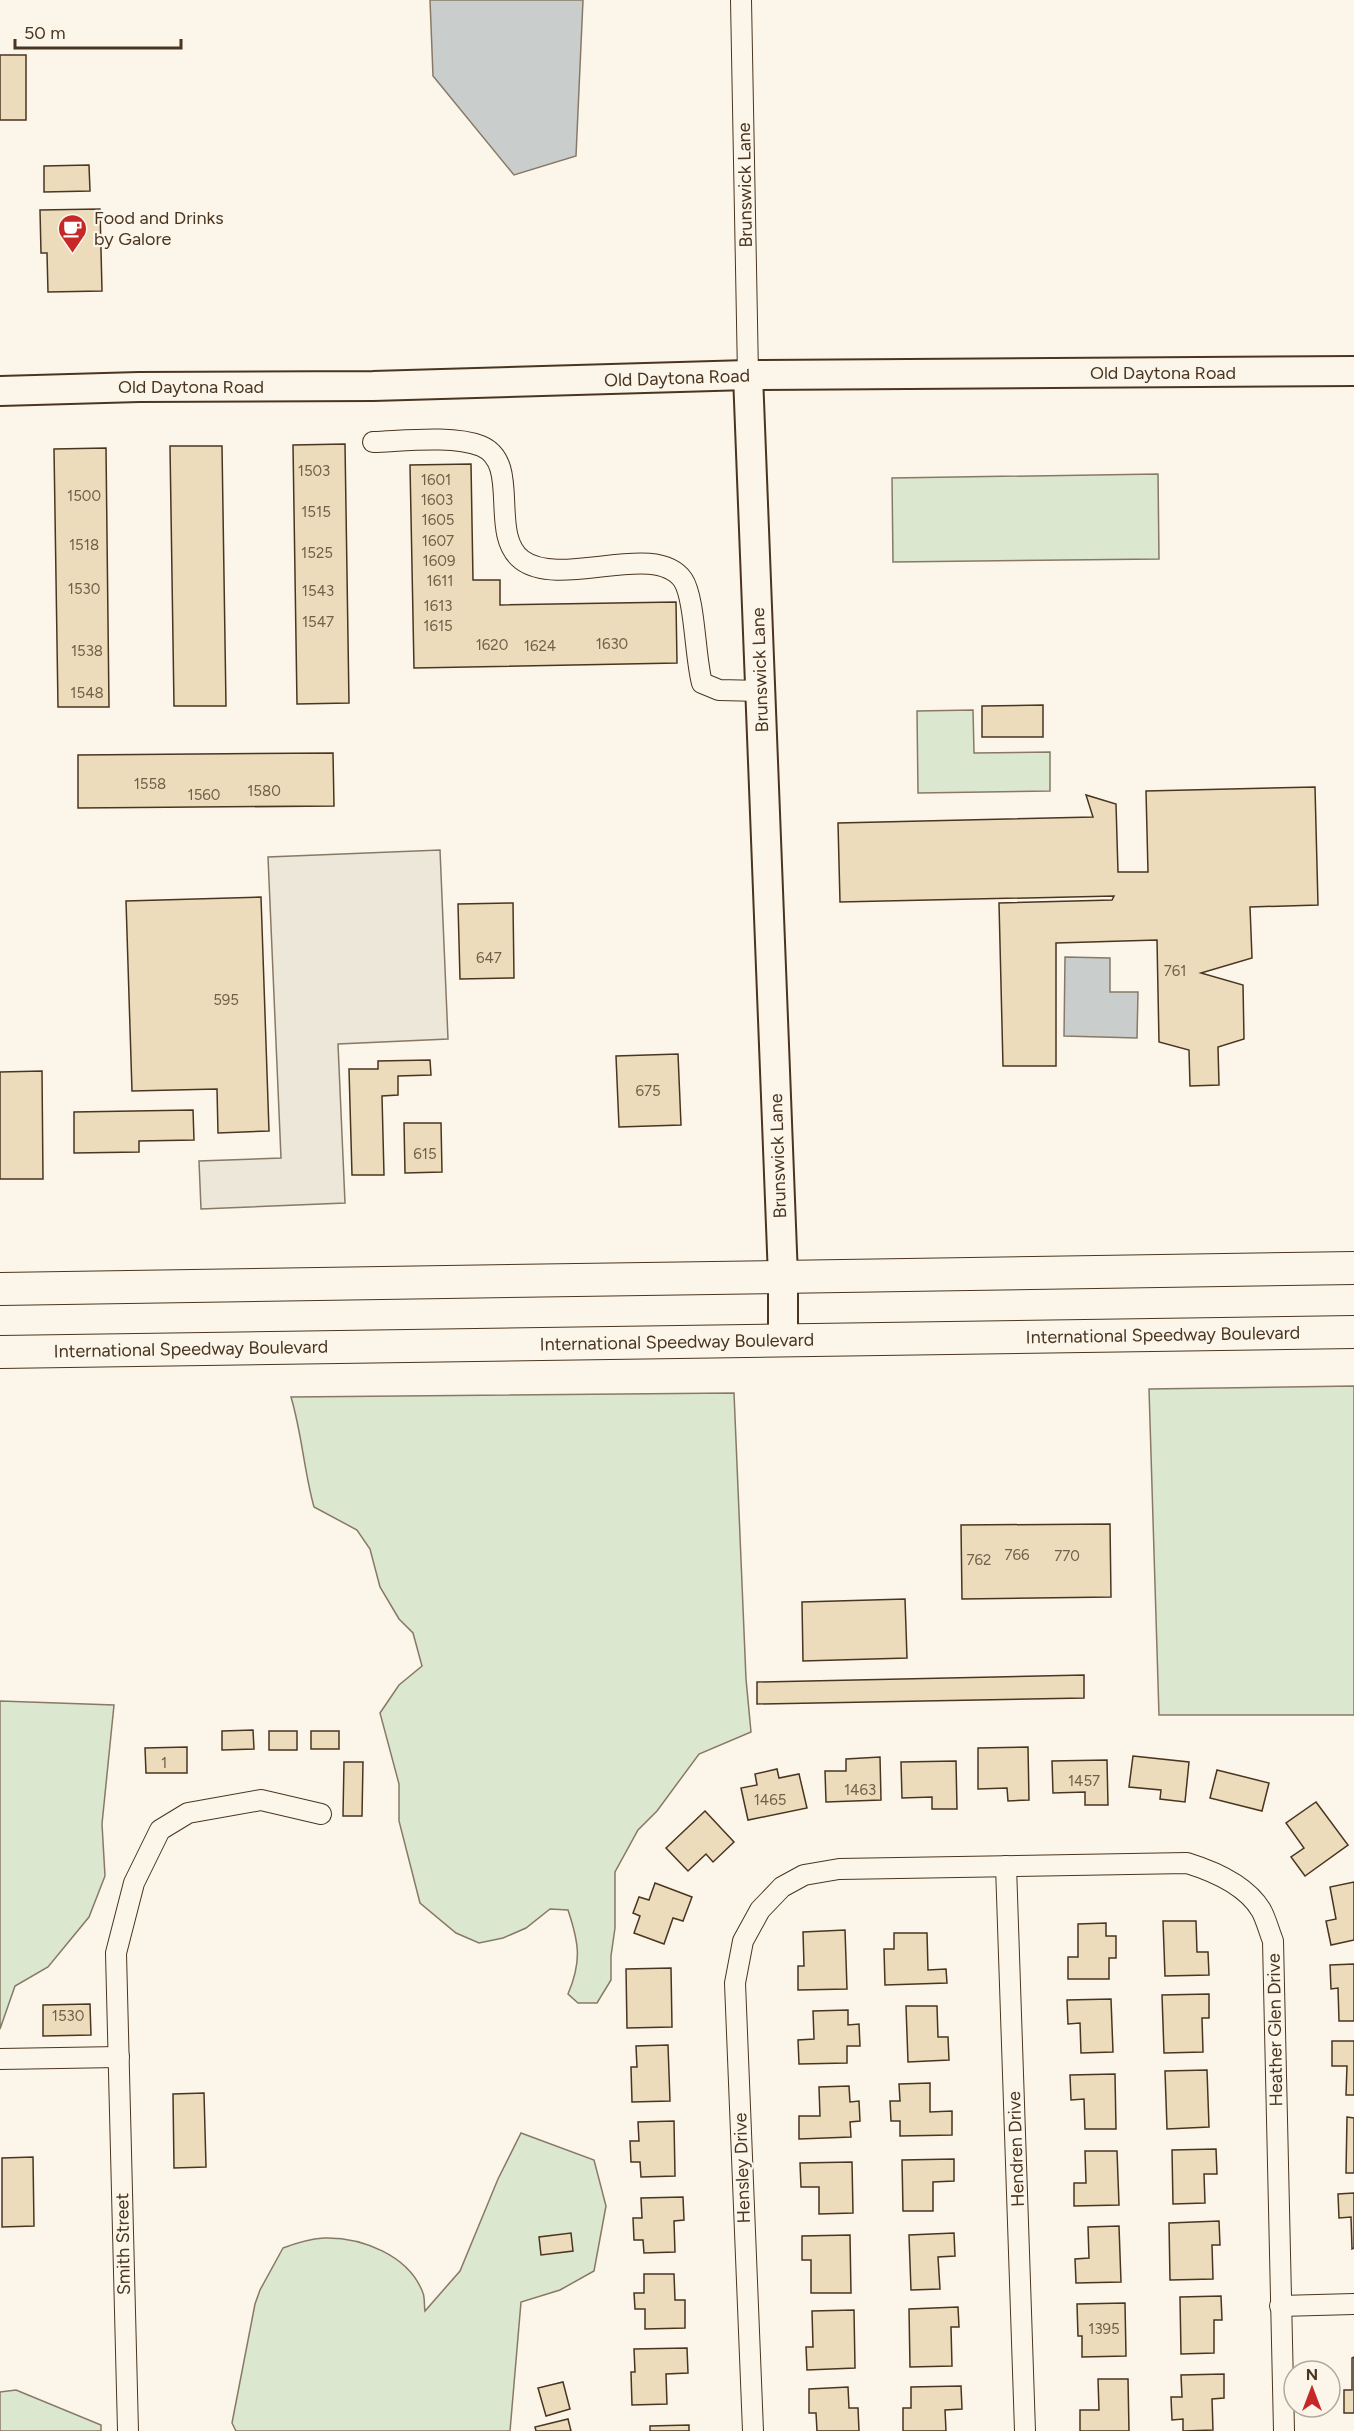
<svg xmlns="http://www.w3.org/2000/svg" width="1354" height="2431" font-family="Figtree,sans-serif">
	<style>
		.green { fill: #dce7d0; stroke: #887966; stroke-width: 1.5 }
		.parking { fill: #ede7d9; stroke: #887966; stroke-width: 1.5 }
		.water { fill: #c9cecd; stroke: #887966; stroke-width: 1.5 }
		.building { fill: #ecdcbc; stroke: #4a3520; stroke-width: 1.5 }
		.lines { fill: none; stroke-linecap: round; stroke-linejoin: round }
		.street-casing { stroke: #4a3520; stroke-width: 22 }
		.secondary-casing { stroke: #4a3520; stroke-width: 32 }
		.primary-casing { stroke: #4a3520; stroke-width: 34 }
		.street { stroke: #fbf6e9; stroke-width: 20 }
		.secondary { stroke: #fbf6e9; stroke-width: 28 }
		.primary { stroke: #fbf6e9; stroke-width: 32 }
		.labels { text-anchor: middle; stroke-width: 4.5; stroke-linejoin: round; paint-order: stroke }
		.number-label { font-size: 15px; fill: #725f47 }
		.street-label { font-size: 18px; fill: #4a3520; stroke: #fbf6e9 }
		.poi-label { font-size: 18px; fill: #4a3520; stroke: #fbf6e9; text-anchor: start }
	</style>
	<rect width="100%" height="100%" fill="#fbf6e9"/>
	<g class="green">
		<polygon points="1158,474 1159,559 893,562 892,478"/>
		<polygon points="973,710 974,753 1050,752 1050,791 918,793 917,711"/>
		<polygon points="1354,1386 1354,1715 1159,1715 1149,1389"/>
		<path d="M734 1393 746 1679 751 1732 699 1754 657 1811 638 1830 615 1872V1928L611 1956V1980L597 2003H578L568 1994C582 1961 579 1943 568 1910L550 1909 526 1928 503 1938 479 1943 456 1933 420 1903 399 1821V1784L380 1713 399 1685 422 1666 413 1633 399 1619 380 1587 370 1549 357 1530 314 1507C304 1471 302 1434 291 1397Z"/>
		<polygon points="0,1701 114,1705 102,1824 105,1876 89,1917 48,1967 15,1986 0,2029"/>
		<path d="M521 2133 594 2160 606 2206 594 2271 560 2290 521 2302 510 2431H236L232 2423 255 2304 260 2290 283 2248C296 2243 310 2239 324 2238 361 2237 409 2255 423 2293 425 2298 424 2306 425 2311L460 2271 498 2179Z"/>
		<polygon points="16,2390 101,2425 101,2431 0,2431 0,2392"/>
	</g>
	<polygon class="parking" points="440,850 448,1039 338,1044 345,1203 201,1209 199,1161 281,1158 268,857"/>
	<g class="water">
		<polygon points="430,0 583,0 576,156 514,175 433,76"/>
		<polygon points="1065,957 1110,958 1110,992 1138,992 1137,1038 1064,1036"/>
	</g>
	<g class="building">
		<rect x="0" y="55" width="26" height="65"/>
		<polygon points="89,165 90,191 44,192 44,166"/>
		<polygon points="100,209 102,291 48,292 47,253 41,253 40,210"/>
		<polygon points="345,444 349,703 297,704 293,445"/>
		<polygon points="170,446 222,446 226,706 174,706"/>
		<polygon points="106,448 109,707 58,707 54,449"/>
		<polygon points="471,464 473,580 500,580 500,605 676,602 677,663 414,668 410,465"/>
		<polygon points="1043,705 1043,737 982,737 982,706"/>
		<polygon points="333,753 334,806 78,808 78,755"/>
		<polygon points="1315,787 1318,905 1250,907 1252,958 1201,973 1243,985 1244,1039 1218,1047 1219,1085 1190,1086 1189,1050 1159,1042 1157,940 1056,943 1056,1066 1003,1066 999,903 1112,900 1114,896 840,902 838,823 1093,817 1086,795 1116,804 1118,872 1148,872 1146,791"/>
		<polygon points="261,897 269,1131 218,1133 217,1089 132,1091 126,901"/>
		<polygon points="513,903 514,978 460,979 458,904"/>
		<polygon points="678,1054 681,1125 619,1127 616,1056"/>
		<polygon points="430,1060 431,1075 398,1076 398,1095 382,1096 384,1175 352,1175 349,1069 378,1069 378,1061"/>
		<polygon points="42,1071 43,1179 0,1179 0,1072"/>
		<polygon points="193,1110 194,1140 139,1141 139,1152 74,1153 74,1112"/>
		<polygon points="404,1123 441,1123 442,1172 405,1173"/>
		<polygon points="1110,1524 1111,1597 962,1599 961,1525"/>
		<polygon points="905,1599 907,1658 803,1661 802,1602"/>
		<polygon points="1084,1675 1084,1698 757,1704 757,1682"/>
		<polygon points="253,1730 254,1749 222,1750 222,1731"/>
		<rect x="269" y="1731" width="28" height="19"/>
		<rect x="311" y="1731" width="28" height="18"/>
		<polygon points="187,1747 187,1773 146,1773 145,1748"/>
		<polygon points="1028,1747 1029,1800 1008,1801 1007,1788 978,1789 978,1748"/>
		<polygon points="1133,1756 1189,1762 1185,1802 1160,1799 1161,1790 1129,1787"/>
		<polygon points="880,1757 881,1800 826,1802 825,1771 846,1771 846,1759"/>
		<polygon points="1107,1760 1108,1805 1085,1805 1085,1792 1053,1793 1052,1761"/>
		<polygon points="956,1761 957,1809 932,1809 932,1797 902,1798 901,1762"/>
		<polygon points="344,1762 363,1762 362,1816 343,1816"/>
		<polygon points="777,1769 779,1778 799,1774 807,1808 748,1820 741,1788 757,1785 755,1774"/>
		<polygon points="1217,1770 1269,1783 1262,1811 1210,1798"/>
		<polygon points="1316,1802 1348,1845 1305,1876 1291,1857 1304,1848 1286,1823"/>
		<polygon points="705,1811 734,1842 713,1862 706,1854 688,1871 666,1848"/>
		<polygon points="1354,1882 1354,1940 1331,1945 1326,1921 1336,1919 1330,1887"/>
		<polygon points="655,1883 692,1897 683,1921 673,1918 664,1944 634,1933 640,1916 633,1913 639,1897 649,1900"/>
		<polygon points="1163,1921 1196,1921 1197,1952 1208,1952 1209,1975 1165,1976"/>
		<polygon points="1106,1923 1106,1936 1116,1936 1116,1958 1109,1958 1109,1979 1068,1979 1068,1957 1078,1957 1078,1924"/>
		<polygon points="845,1930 847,1989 798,1990 798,1966 804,1966 803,1932"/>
		<polygon points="894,1933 927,1933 928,1970 946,1969 947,1983 885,1985 884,1949 894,1949"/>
		<polygon points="1354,1964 1354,2021 1339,2021 1338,1988 1331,1989 1330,1965"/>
		<polygon points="671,1968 672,2027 627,2028 626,1969"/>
		<polygon points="1209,1994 1209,2018 1202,2018 1203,2052 1164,2053 1162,1995"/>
		<polygon points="1111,1999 1113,2052 1081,2053 1080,2023 1068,2024 1067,2000"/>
		<polygon points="90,2004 91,2035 43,2036 43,2005"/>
		<polygon points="906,2006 937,2006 938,2037 948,2037 949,2060 908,2062"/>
		<polygon points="848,2010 848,2025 859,2024 860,2046 847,2046 847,2063 799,2064 798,2040 814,2039 813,2011"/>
		<polygon points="1332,2041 1354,2041 1354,2095 1346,2095 1347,2066 1332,2066"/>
		<polygon points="668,2045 670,2101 632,2102 631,2067 637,2067 636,2046"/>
		<polygon points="1207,2070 1209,2127 1167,2129 1165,2071"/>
		<polygon points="1115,2074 1116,2129 1085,2129 1084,2099 1071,2100 1070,2075"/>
		<polygon points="930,2083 930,2112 952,2111 952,2135 900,2136 900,2121 891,2121 890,2101 900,2101 899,2084"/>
		<polygon points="849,2086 850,2102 859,2101 860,2121 850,2122 851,2137 799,2139 799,2116 820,2116 819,2087"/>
		<polygon points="204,2093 206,2167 174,2168 173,2094"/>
		<polygon points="1347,2117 1354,2118 1354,2173 1346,2173"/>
		<polygon points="674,2121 675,2176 641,2177 640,2162 631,2162 630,2141 639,2141 638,2122"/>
		<polygon points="1216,2149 1217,2174 1204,2174 1205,2203 1173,2204 1172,2150"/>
		<polygon points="1085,2151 1117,2151 1119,2205 1074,2206 1074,2183 1086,2183"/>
		<polygon points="33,2157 34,2226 2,2227 2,2158"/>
		<polygon points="954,2159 954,2181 933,2182 933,2211 903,2211 902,2160"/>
		<polygon points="852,2162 853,2213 819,2214 819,2187 801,2187 800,2163"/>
		<polygon points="1354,2193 1354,2248 1352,2249 1351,2217 1339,2218 1338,2194"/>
		<polygon points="683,2197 684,2220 674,2221 675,2252 644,2253 643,2240 634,2240 633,2218 642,2218 641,2198"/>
		<polygon points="1219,2221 1220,2245 1212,2245 1213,2279 1170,2280 1169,2223"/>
		<polygon points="1119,2226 1121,2282 1076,2283 1075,2259 1089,2258 1088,2227"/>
		<polygon points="571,2233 573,2251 541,2255 539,2237"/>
		<polygon points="954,2233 955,2256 938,2257 940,2289 911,2290 909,2235"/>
		<polygon points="850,2235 851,2293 811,2293 811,2260 802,2260 802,2236"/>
		<polygon points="644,2274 674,2274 675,2300 685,2300 685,2328 645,2329 645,2309 635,2309 634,2293 644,2293"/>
		<polygon points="1221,2296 1222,2320 1214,2320 1214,2353 1181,2354 1180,2297"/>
		<polygon points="1125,2303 1126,2356 1082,2357 1082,2336 1078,2336 1077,2304"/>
		<polygon points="958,2307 959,2327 951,2327 952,2366 910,2367 909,2309"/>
		<polygon points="854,2310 855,2368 807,2370 806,2347 813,2347 812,2311"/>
		<polygon points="687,2348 688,2373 666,2374 667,2404 632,2405 631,2372 635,2372 634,2349"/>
		<polygon points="1354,2357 1354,2413 1344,2413 1344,2390 1352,2390 1352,2358"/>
		<polygon points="1224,2374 1224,2398 1212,2399 1213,2430 1183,2431 1183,2419 1172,2420 1171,2397 1182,2397 1181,2375"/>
		<polygon points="1098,2379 1128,2379 1129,2431 1080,2431 1080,2410 1099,2410"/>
		<polygon points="563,2382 570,2409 546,2416 538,2388"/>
		<polygon points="961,2386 962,2409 945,2410 946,2431 903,2431 903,2408 911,2408 911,2387"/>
		<polygon points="848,2387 849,2408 858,2408 859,2431 817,2431 816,2413 809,2413 809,2389"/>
		<polygon points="568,2419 571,2431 536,2431 535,2427"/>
		<polygon points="689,2425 689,2431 650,2431 650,2426"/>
	</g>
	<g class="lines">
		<defs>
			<g id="street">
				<polyline points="741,0 748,375"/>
				<path d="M373 442C404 441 453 435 481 446 522 463 488 534 522 560 561 589 655 540 683 580 695 598 695 658 702 683L719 690 761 691"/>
				<polyline points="1006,1866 1025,2431"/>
				<polyline points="0,2059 119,2057"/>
				<polyline points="1280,2306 1354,2304"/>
				<polyline points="128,2431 116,1953 134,1883 160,1830 188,1813 261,1800 321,1814"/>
				<path d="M753 2431 735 1983 743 1941 760 1910 782 1887 804 1875 839 1869 1187 1863C1213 1871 1246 1885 1261 1910 1266 1919 1269 1931 1273 1941L1284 2431"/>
			</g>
			<g id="secondary">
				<polyline points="748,375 783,1277 783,1341"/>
				<polyline points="0,391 139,387 373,386 748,375 1354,371"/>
			</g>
			<g id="primary">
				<polyline points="0,1289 1354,1268"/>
				<polyline points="0,1352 1354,1332"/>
			</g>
		</defs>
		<use href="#street" class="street-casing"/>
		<use href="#secondary" class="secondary-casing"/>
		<use href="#primary" class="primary-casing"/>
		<use href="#street" class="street"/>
		<use href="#secondary" class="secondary"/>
		<use href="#primary" class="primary"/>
	</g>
	<defs>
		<symbol id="cafe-pin" viewBox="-11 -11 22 30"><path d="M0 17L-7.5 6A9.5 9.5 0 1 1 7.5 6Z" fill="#c62828" stroke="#fbf6e9"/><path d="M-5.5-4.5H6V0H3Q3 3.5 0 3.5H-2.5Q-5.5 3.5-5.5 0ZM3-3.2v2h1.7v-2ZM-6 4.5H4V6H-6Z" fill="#fff"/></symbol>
	</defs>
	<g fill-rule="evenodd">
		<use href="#cafe-pin" x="56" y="212" width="33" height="45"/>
	</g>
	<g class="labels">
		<g class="number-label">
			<text x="314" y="476">1503</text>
			<text x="436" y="485">1601</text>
			<text x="84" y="501">1500</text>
			<text x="437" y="505">1603</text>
			<text x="316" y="517">1515</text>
			<text x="438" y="525">1605</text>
			<text x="438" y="546">1607</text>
			<text x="84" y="550">1518</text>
			<text x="317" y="558">1525</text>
			<text x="439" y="566">1609</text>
			<text x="440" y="586">1611</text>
			<text x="84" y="594">1530</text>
			<text x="318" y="596">1543</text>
			<text x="438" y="611">1613</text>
			<text x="318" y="627">1547</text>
			<text x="438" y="631">1615</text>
			<text x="612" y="649">1630</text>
			<text x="492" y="650">1620</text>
			<text x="540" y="651">1624</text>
			<text x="87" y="656">1538</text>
			<text x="87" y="698">1548</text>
			<text x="150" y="789">1558</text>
			<text x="264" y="796">1580</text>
			<text x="204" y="800">1560</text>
			<text x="489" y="963">647</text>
			<text x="1175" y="976">761</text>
			<text x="226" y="1005">595</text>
			<text x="648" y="1096">675</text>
			<text x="425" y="1159">615</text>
			<text x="1017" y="1560">766</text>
			<text x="1067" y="1561">770</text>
			<text x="979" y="1565">762</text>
			<text x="164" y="1768">1</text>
			<text x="1084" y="1786">1457</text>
			<text x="860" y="1795">1463</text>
			<text x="770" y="1805">1465</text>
			<text x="68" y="2021">1530</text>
			<text x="1104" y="2334">1395</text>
		</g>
		<g class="street-label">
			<text transform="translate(745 185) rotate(-91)" y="6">Brunswick Lane</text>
			<text x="1163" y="379">Old Daytona Road</text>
			<text transform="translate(677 378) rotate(-2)" y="6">Old Daytona Road</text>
			<text x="191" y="393">Old Daytona Road</text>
			<text transform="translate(760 670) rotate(-92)" y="6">Brunswick Lane</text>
			<text transform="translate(778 1156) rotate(-92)" y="6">Brunswick Lane</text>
			<text transform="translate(1163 1335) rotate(-1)" y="6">International Speedway Boulevard</text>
			<text transform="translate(677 1342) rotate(-1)" y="6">International Speedway Boulevard</text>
			<text transform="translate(191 1349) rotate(-1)" y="6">International Speedway Boulevard</text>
			<text transform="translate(1275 2030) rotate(-91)" y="6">Heather Glen Drive</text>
			<text transform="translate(1016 2149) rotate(-92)" y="6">Hendren Drive</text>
			<text transform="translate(742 2168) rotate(-92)" y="6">Hensley Drive</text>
			<text transform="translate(123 2244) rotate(-91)" y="6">Smith Street</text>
		</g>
		<g class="poi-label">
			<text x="94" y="224">Food and Drinks<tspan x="94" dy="21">by Galore</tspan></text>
		</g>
	</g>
	<g transform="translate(1312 2389)"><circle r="28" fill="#fbf6e9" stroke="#b4a999" stroke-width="1.5"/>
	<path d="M0-4.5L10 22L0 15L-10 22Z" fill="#c62828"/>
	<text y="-9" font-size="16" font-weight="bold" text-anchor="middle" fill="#4a3520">N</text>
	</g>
	<path d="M15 39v9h166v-9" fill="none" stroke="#4a3520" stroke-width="3"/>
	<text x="24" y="39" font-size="18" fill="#4a3520" stroke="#fbf6e9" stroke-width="4.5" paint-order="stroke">50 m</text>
</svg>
